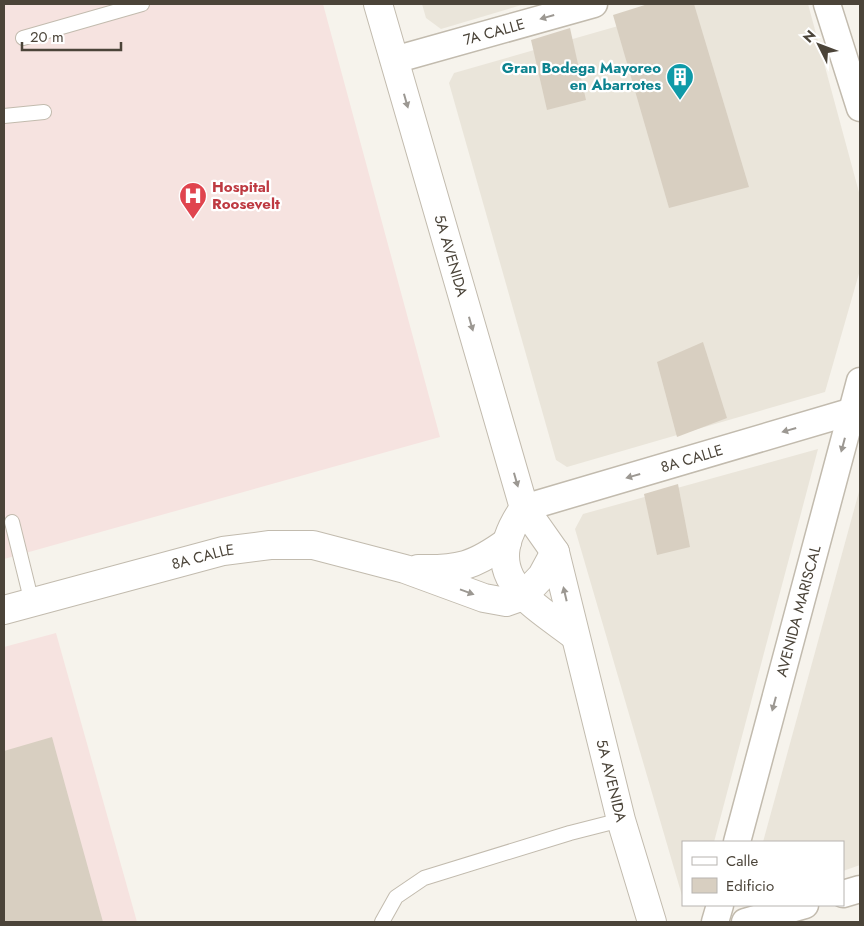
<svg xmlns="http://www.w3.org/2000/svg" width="864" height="926" font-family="Jost,sans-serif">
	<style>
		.residential { fill: #eae5da }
		.medical { fill: #f6e3e0 }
		.building { fill: #d8cfc1 }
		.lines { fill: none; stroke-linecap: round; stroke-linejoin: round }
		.service-casing { stroke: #c2bbae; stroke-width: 16 }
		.minor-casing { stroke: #c2bbae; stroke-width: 29 }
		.tertiary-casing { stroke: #c2bbae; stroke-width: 30 }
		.service { stroke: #fff; stroke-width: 14 }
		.minor { stroke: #fff; stroke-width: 26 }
		.tertiary { stroke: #fff; stroke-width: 28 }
		.oneway { fill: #9c9892 }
		.labels { text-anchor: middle; stroke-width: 4.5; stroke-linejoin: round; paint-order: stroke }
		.street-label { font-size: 15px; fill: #4b4439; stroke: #fff }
		.culture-label { font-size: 15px; font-weight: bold; fill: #0d838f; stroke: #fff; text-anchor: end }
		.health-label { font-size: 15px; font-weight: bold; fill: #be3a42; stroke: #fff; text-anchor: start }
	</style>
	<rect width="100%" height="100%" fill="#f6f3ec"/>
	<g class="residential">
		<polygon points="422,4 525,4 441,29 426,18"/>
		<polygon points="695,4 808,4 860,196 860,270 825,392 567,467 556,460 449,83 454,73"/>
		<polygon points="818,449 714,842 683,842 683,899 575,529 583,514"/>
		<polygon points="860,488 860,865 843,871 843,842 763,842"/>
	</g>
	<g class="medical">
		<polygon points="4,4 323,4 440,437 4,559"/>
		<polygon points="56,633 137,922 4,922 4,647"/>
	</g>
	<g class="building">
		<polygon points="648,4 694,4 749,187 669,208 613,15"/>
		<polygon points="570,28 586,100 547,110 531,40"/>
		<polygon points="703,342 727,418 677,437 657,362"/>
		<polygon points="678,484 690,547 657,555 644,494"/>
		<polygon points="52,737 69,799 103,922 4,922 4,751"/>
	</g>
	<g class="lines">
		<defs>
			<g id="service">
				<polyline points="23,38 142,4"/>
				<polyline points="4,116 44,112"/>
				<polyline points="12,522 32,603"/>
				<polyline points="382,922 396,897 424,878 570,833 621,820"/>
			</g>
			<g id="minor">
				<polyline points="827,4 860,108"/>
				<path id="s1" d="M394 60 594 4"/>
				<path id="s2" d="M524 508 860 409"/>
				<path id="s3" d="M737 842 860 381"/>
				<polyline points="843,894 860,889"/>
				<polyline points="715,922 720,905"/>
				<polyline points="745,922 805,905"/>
			</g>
			<g id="tertiary">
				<path id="s4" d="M378 4 524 508 555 552 621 820 652 922"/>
				<path d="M524 508C477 575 526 599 575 636"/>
				<path d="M418 569C459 570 474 566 507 542"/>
				<path id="s5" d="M4 610 223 551 270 545H313L405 569 484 598 506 602 523 596 542 576 555 552"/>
			</g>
		</defs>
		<use href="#service" class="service-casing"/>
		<use href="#minor" class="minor-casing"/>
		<use href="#tertiary" class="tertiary-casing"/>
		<use href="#service" class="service"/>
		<use href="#minor" class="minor"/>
		<use href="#tertiary" class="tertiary"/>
	</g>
	<defs><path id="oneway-solid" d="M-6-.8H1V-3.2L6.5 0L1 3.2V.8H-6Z" transform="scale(1.25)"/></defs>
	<g class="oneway">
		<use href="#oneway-solid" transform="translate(547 17) rotate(164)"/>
		<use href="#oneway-solid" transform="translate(406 101) rotate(74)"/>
		<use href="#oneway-solid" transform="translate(471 324) rotate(74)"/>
		<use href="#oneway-solid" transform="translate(789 430) rotate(164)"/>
		<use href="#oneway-solid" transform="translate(843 445) rotate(105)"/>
		<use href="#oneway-solid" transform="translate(633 476) rotate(164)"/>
		<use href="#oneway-solid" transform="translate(516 480) rotate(74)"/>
		<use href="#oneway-solid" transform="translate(467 592) rotate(20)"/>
		<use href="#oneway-solid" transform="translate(565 594) rotate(-103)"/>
		<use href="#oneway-solid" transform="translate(774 704) rotate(105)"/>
	</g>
	<defs>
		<symbol id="building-pin" viewBox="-11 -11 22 30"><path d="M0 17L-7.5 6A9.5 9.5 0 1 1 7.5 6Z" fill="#0f9aa8" stroke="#fff"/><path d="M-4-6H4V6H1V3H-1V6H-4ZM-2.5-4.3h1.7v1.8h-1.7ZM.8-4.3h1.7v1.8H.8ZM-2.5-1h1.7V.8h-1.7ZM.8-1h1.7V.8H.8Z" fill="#fff"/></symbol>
		<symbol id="hospital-pin" viewBox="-11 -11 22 30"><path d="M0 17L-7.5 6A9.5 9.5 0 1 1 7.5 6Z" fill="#e0444e" stroke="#fff"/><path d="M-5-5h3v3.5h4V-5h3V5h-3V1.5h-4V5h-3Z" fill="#fff"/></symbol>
	</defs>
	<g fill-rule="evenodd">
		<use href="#building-pin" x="664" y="61" width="32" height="43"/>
		<use href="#hospital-pin" x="177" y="180" width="32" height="43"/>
	</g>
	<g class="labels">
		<g class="street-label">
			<text dy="5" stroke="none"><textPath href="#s1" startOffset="104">7A CALLE</textPath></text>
			<text dy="5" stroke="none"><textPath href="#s4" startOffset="262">5A AVENIDA</textPath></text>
			<text dy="5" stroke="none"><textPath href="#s2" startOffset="175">8A CALLE</textPath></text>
			<text dy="5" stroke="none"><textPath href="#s5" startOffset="206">8A CALLE</textPath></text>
			<text dy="5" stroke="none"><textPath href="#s3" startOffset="239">AVENIDA MARISCAL</textPath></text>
			<text dy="5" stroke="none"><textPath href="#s4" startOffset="814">5A AVENIDA</textPath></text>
		</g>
		<g class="culture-label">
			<text x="661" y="73">Gran Bodega Mayoreo<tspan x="661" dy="17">en Abarrotes</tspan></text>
		</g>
		<g class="health-label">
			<text x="212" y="192">Hospital<tspan x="212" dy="17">Roosevelt</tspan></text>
		</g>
	</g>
	<rect width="864" height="926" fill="none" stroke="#4b4439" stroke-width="10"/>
	<rect x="682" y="841" width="162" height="65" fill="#ffffff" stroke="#b7b4b0"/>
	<rect x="692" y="857" width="25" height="8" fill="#ffffff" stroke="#b7b4b0"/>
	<text x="726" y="866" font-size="15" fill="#4b4439">Calle</text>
	<rect x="692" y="878" width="25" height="15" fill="#d8cfc1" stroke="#b7b4b0"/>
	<text x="726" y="891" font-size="15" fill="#4b4439">Edificio</text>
	<g transform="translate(819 45) rotate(312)" stroke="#ffffff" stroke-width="4" paint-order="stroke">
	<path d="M0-4L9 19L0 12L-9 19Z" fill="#4b4439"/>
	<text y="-8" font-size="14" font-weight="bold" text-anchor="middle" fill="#4b4439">N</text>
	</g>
	<path d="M22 42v8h99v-8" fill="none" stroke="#4b4439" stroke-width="2.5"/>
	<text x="30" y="42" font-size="15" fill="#4b4439" stroke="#ffffff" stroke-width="4" paint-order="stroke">20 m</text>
</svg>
